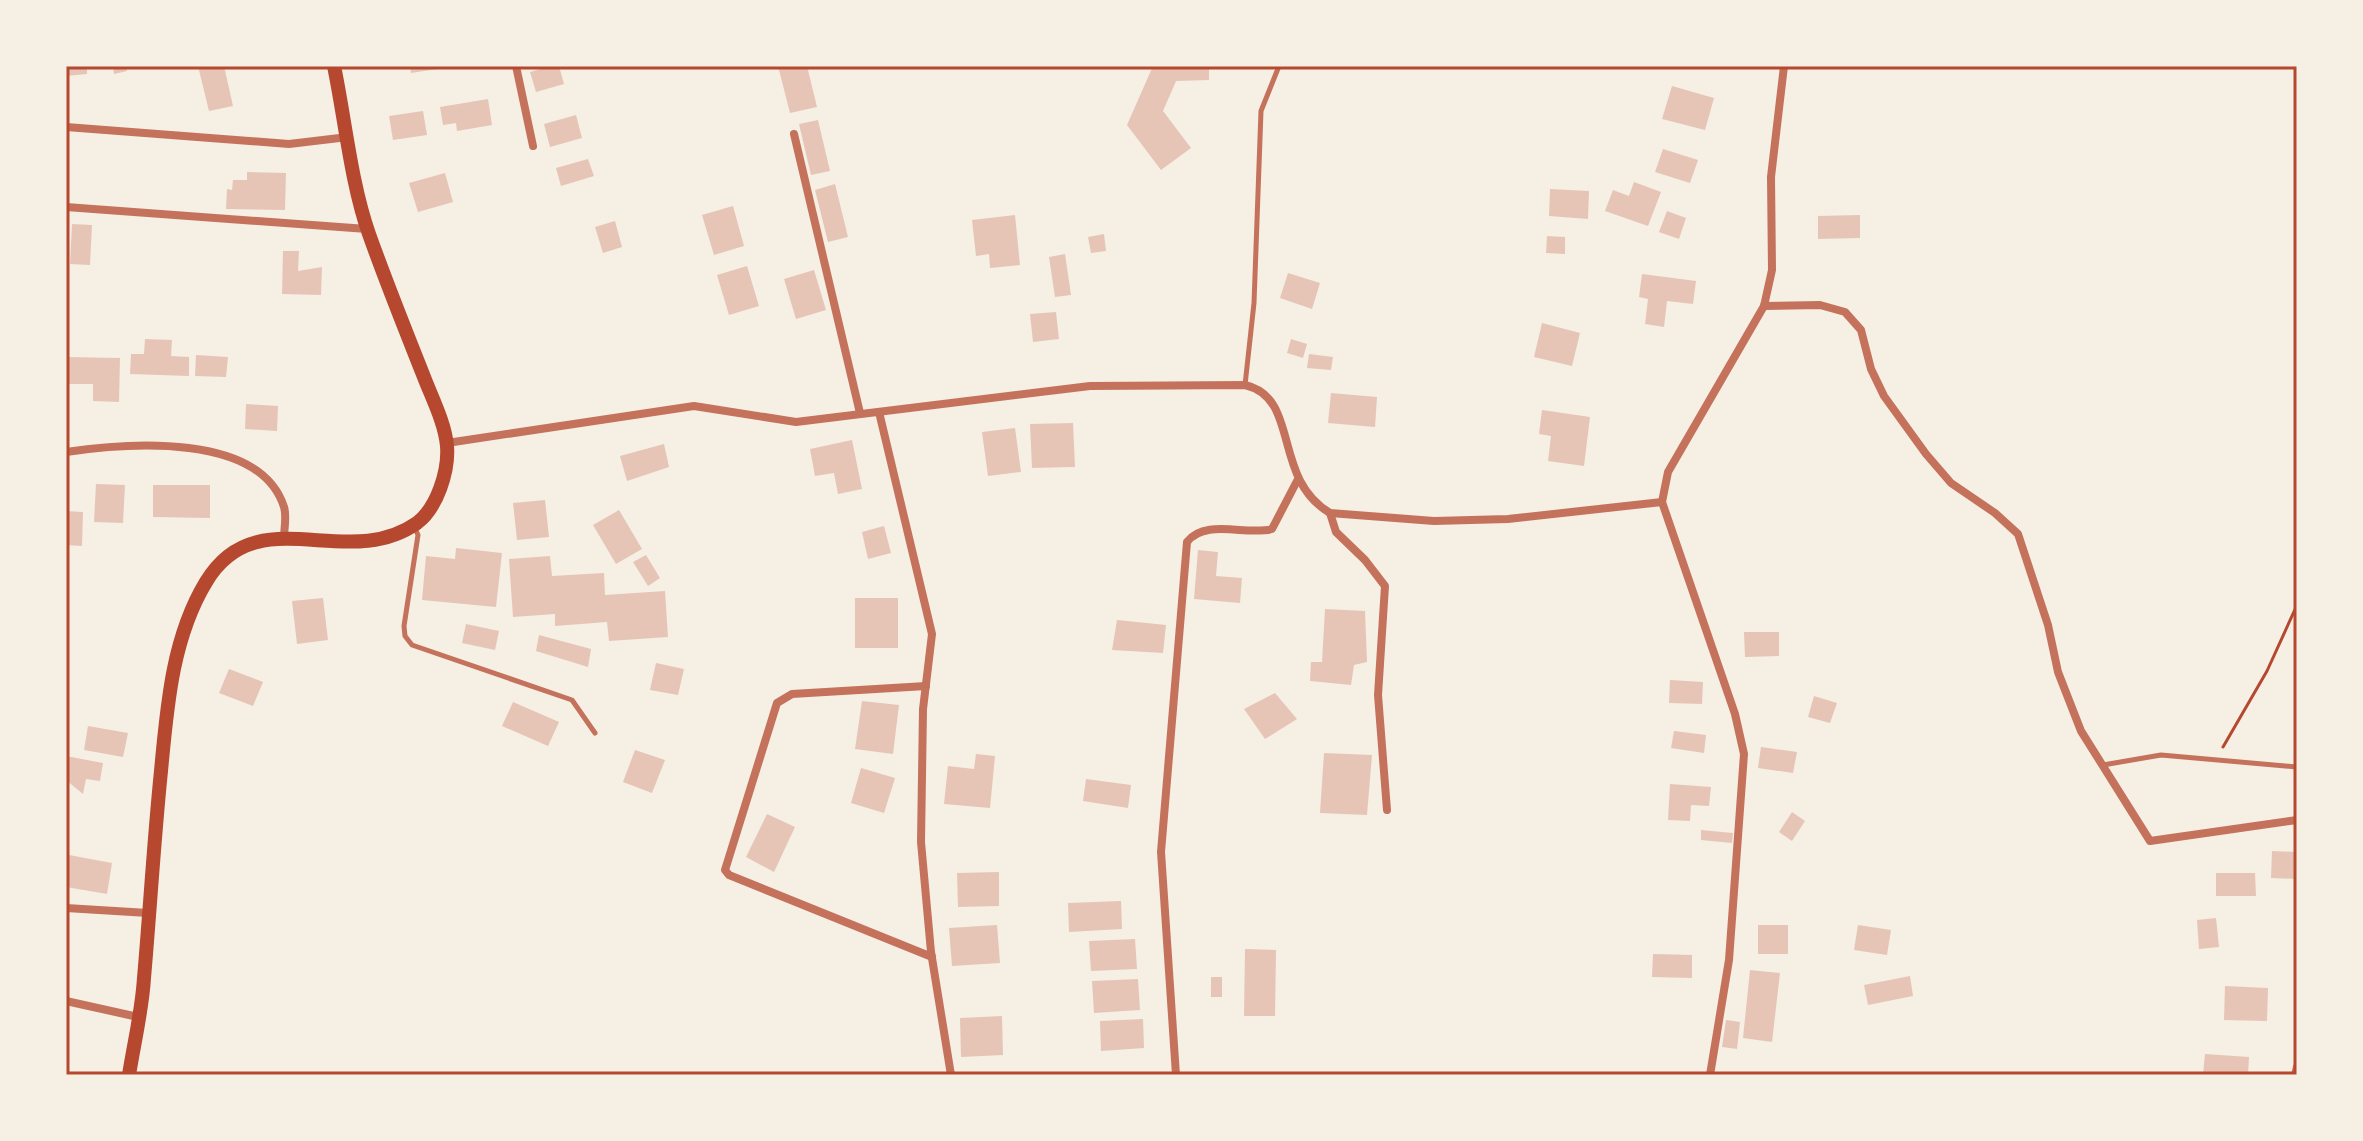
<svg xmlns="http://www.w3.org/2000/svg" width="2363" height="1141" font-family="'Asap Condensed',sans-serif">
	<style>
		.building { fill: #e6c5b7 }
		.lines { fill: none; stroke-linecap: round; stroke-linejoin: round }
		.path { stroke: #b5482f; stroke-width: 3 }
		.service { stroke: #c5725c; stroke-width: 5 }
		.minor { stroke: #c5725c; stroke-width: 8 }
		.secondary { stroke: #b5482f; stroke-width: 14 }
		.neatline { fill: none; stroke: #b5482f; stroke-width: 3 }
	</style>
	<rect width="100%" height="100%" fill="#f6efe4"/>
	<g class="building">
		<polygon points="66,66 87,66 87,74 66,76"/>
		<polygon points="113,66 126,66 127,71 114,74"/>
		<polygon points="198,66 224,66 233,106 209,111"/>
		<polygon points="410,66 444,66 444,68 411,73"/>
		<polygon points="551,66 559,66 564,84 536,92 530,72"/>
		<polygon points="778,66 807,66 817,107 790,113"/>
		<polygon points="1153,66 1209,66 1209,80 1176,81 1163,111 1191,148 1161,170 1127,125"/>
		<polygon points="1672,86 1714,98 1705,130 1662,119"/>
		<polygon points="488,99 492,125 457,131 456,123 443,125 440,107"/>
		<polygon points="423,111 427,135 393,140 389,116"/>
		<polygon points="576,115 582,138 550,147 544,124"/>
		<polygon points="818,120 830,171 811,175 799,124"/>
		<polygon points="1663,149 1698,160 1690,183 1655,172"/>
		<polygon points="588,159 594,176 561,186 556,168"/>
		<polygon points="247,172 286,173 285,210 226,209 227,189 232,190 233,180 247,180"/>
		<polygon points="445,173 453,202 418,212 409,183"/>
		<polygon points="1634,182 1661,192 1648,226 1605,211 1613,190 1629,196"/>
		<polygon points="835,184 848,237 828,242 815,190"/>
		<polygon points="1550,189 1589,191 1588,219 1549,216"/>
		<polygon points="733,206 744,246 714,255 702,215"/>
		<polygon points="1667,211 1686,218 1679,239 1659,232"/>
		<polygon points="1015,215 1020,265 990,268 989,254 976,256 972,220"/>
		<polygon points="1860,215 1860,238 1818,239 1818,216"/>
		<polygon points="615,221 622,247 603,253 595,227"/>
		<polygon points="72,224 92,225 90,265 70,264"/>
		<polygon points="1104,234 1106,251 1091,253 1088,237"/>
		<polygon points="1547,236 1565,237 1565,254 1546,253"/>
		<polygon points="283,251 299,251 298,271 322,267 321,295 282,294"/>
		<polygon points="1065,254 1071,295 1055,297 1049,257"/>
		<polygon points="747,266 759,306 729,315 717,275"/>
		<polygon points="814,270 826,310 796,319 784,279"/>
		<polygon points="1288,273 1320,283 1312,309 1280,298"/>
		<polygon points="1642,274 1696,281 1693,304 1667,301 1664,327 1645,324 1648,299 1639,297"/>
		<polygon points="1056,312 1059,339 1033,342 1030,314"/>
		<polygon points="1542,323 1580,333 1572,366 1534,357"/>
		<polygon points="145,339 172,340 171,356 189,357 189,376 130,374 131,354 144,354"/>
		<polygon points="1291,339 1307,344 1303,358 1287,353"/>
		<polygon points="1309,354 1333,357 1331,370 1307,368"/>
		<polygon points="196,355 228,357 226,377 195,376"/>
		<polygon points="66,357 120,358 119,402 93,401 93,384 66,384"/>
		<polygon points="1331,393 1377,397 1375,427 1328,423"/>
		<polygon points="246,404 278,406 277,431 245,429"/>
		<polygon points="1542,410 1590,417 1584,466 1548,461 1551,436 1539,434"/>
		<polygon points="1073,423 1075,467 1032,468 1030,424"/>
		<polygon points="1015,428 1021,472 988,476 982,432"/>
		<polygon points="852,440 862,489 838,494 834,473 815,476 810,449"/>
		<polygon points="664,444 669,467 627,481 620,456"/>
		<polygon points="96,484 125,485 123,523 94,522"/>
		<polygon points="153,485 210,485 210,518 153,517"/>
		<polygon points="545,500 549,537 517,540 513,503"/>
		<polygon points="619,510 642,549 616,564 593,525"/>
		<polygon points="66,511 83,512 82,546 66,545"/>
		<polygon points="884,526 891,553 868,559 862,532"/>
		<polygon points="456,548 502,553 496,607 422,600 426,556 455,559"/>
		<polygon points="1198,550 1218,552 1216,576 1242,578 1240,603 1194,599"/>
		<polygon points="646,555 660,578 648,586 633,562"/>
		<polygon points="550,556 552,576 604,573 605,595 665,591 668,637 609,641 607,622 555,626 555,614 513,617 509,559"/>
		<polygon points="323,598 328,640 297,644 292,601"/>
		<rect x="855" y="598" width="43" height="50"/>
		<polygon points="1325,609 1365,611 1367,662 1354,665 1351,685 1310,681 1311,662 1322,662"/>
		<polygon points="1117,620 1166,625 1163,653 1112,650"/>
		<polygon points="466,624 499,631 495,650 462,643"/>
		<polygon points="1744,632 1779,632 1779,656 1745,657"/>
		<polygon points="539,635 591,649 588,667 536,651"/>
		<polygon points="656,663 684,669 678,695 650,690"/>
		<polygon points="229,669 263,682 253,706 219,693"/>
		<polygon points="1670,680 1703,682 1702,704 1669,703"/>
		<polygon points="1275,693 1297,719 1265,739 1244,709"/>
		<polygon points="1814,696 1837,703 1830,723 1808,717"/>
		<polygon points="862,701 899,705 893,754 855,749"/>
		<polygon points="513,702 559,722 548,746 502,726"/>
		<polygon points="88,726 128,733 123,757 84,750"/>
		<polygon points="1674,731 1706,735 1704,753 1671,748"/>
		<polygon points="1761,747 1797,752 1793,773 1758,768"/>
		<polygon points="635,750 665,760 652,793 623,782"/>
		<polygon points="1324,753 1372,755 1367,815 1320,813"/>
		<polygon points="976,754 995,756 990,808 944,804 948,766 974,769"/>
		<polygon points="66,756 103,763 100,781 86,779 83,794 66,780"/>
		<polygon points="861,768 895,778 884,813 851,803"/>
		<polygon points="1086,779 1131,785 1128,808 1083,801"/>
		<polygon points="1670,784 1711,787 1709,806 1691,805 1690,821 1668,820"/>
		<polygon points="1792,812 1805,821 1792,841 1779,832"/>
		<polygon points="767,814 795,827 774,872 746,857"/>
		<polygon points="1701,830 1733,833 1732,843 1701,840"/>
		<polygon points="2272,851 2297,852 2297,879 2271,878"/>
		<polygon points="69,855 112,863 107,894 66,887"/>
		<polygon points="999,872 999,906 958,907 957,873"/>
		<polygon points="2216,873 2255,873 2256,896 2216,896"/>
		<polygon points="1121,901 1122,929 1069,932 1068,903"/>
		<polygon points="2216,918 2219,947 2199,949 2197,920"/>
		<polygon points="997,925 1000,963 952,966 949,928"/>
		<rect x="1758" y="925" width="30" height="29"/>
		<polygon points="1858,925 1891,930 1887,955 1854,950"/>
		<polygon points="1135,939 1137,969 1091,971 1089,941"/>
		<polygon points="1245,949 1276,950 1275,1016 1244,1016"/>
		<polygon points="1653,954 1692,955 1692,978 1652,977"/>
		<polygon points="1750,970 1780,973 1772,1042 1743,1038"/>
		<polygon points="1910,976 1913,996 1868,1005 1864,985"/>
		<rect x="1211" y="977" width="11" height="20"/>
		<polygon points="1138,979 1140,1010 1094,1013 1092,981"/>
		<polygon points="2225,986 2268,988 2267,1021 2224,1020"/>
		<polygon points="1002,1016 1003,1055 961,1057 960,1018"/>
		<polygon points="1143,1019 1144,1048 1101,1051 1100,1021"/>
		<polygon points="1726,1020 1740,1022 1737,1049 1722,1047"/>
		<polygon points="2205,1054 2249,1057 2248,1075 2203,1075"/>
	</g>
	<g class="lines">
		<polyline class="path" points="2223,747 2267,671 2297,605"/>
		<g class="service">
			<polyline points="1245,385 1254,303 1261,111 1279,66"/>
			<polyline points="414,526 418,535 404,626 405,636 412,645 572,700 595,733"/>
			<polyline points="2103,765 2161,755 2297,767"/>
		</g>
		<g class="minor">
			<polyline points="516,66 533,146"/>
			<polyline points="66,127 289,144 348,137"/>
			<polyline points="794,134 860,413"/>
			<polyline points="66,207 367,229"/>
			<polyline points="1764,306 1820,305 1845,312 1861,330 1871,369 1884,396 1926,454 1951,483 1995,513 2018,534 2048,625 2058,672 2081,731 2150,841 2297,820"/>
			<polyline points="879,412 932,634 923,709 921,842 931,952 951,1075"/>
			<path d="M447 443 694 406 796 422 1090 386 1245 385C1301 398 1271 478 1330 513L1434 521 1508 519 1662 502"/>
			<path d="M66 452C127 443 260 432 284 507 287 516 284 529 284 538"/>
			<polyline points="1330,513 1336,532 1365,560 1385,586 1378,695 1387,810"/>
			<polyline points="926,686 792,694 777,703 725,870 729,875 932,957"/>
			<polyline points="66,908 148,913"/>
			<polyline points="66,1001 138,1017"/>
			<path d="M1176 1075 1161 852 1187 542C1205 518 1247 536 1272 529L1297 481"/>
			<polyline points="1710,1075 1729,960 1744,754 1735,714 1662,502 1668,472 1764,306 1772,270 1771,177 1784,66"/>
			<polyline points="2295,1075 2297,1067"/>
		</g>
		<path class="secondary" d="M129 1075C134 1043 142 1011 144 978 150 909 154 840 161 771 167 707 172 638 206 582 257 497 346 573 417 523 437 508 449 471 447 446 445 423 432 398 424 377 405 329 386 282 369 234 351 183 345 119 334 66"/>
	</g>
	<rect width="2363" height="1141" fill="none" stroke="#f6efe4" stroke-width="136"/>
	<rect x="68" y="68" width="2227" height="1005" class="neatline"/>
</svg>
